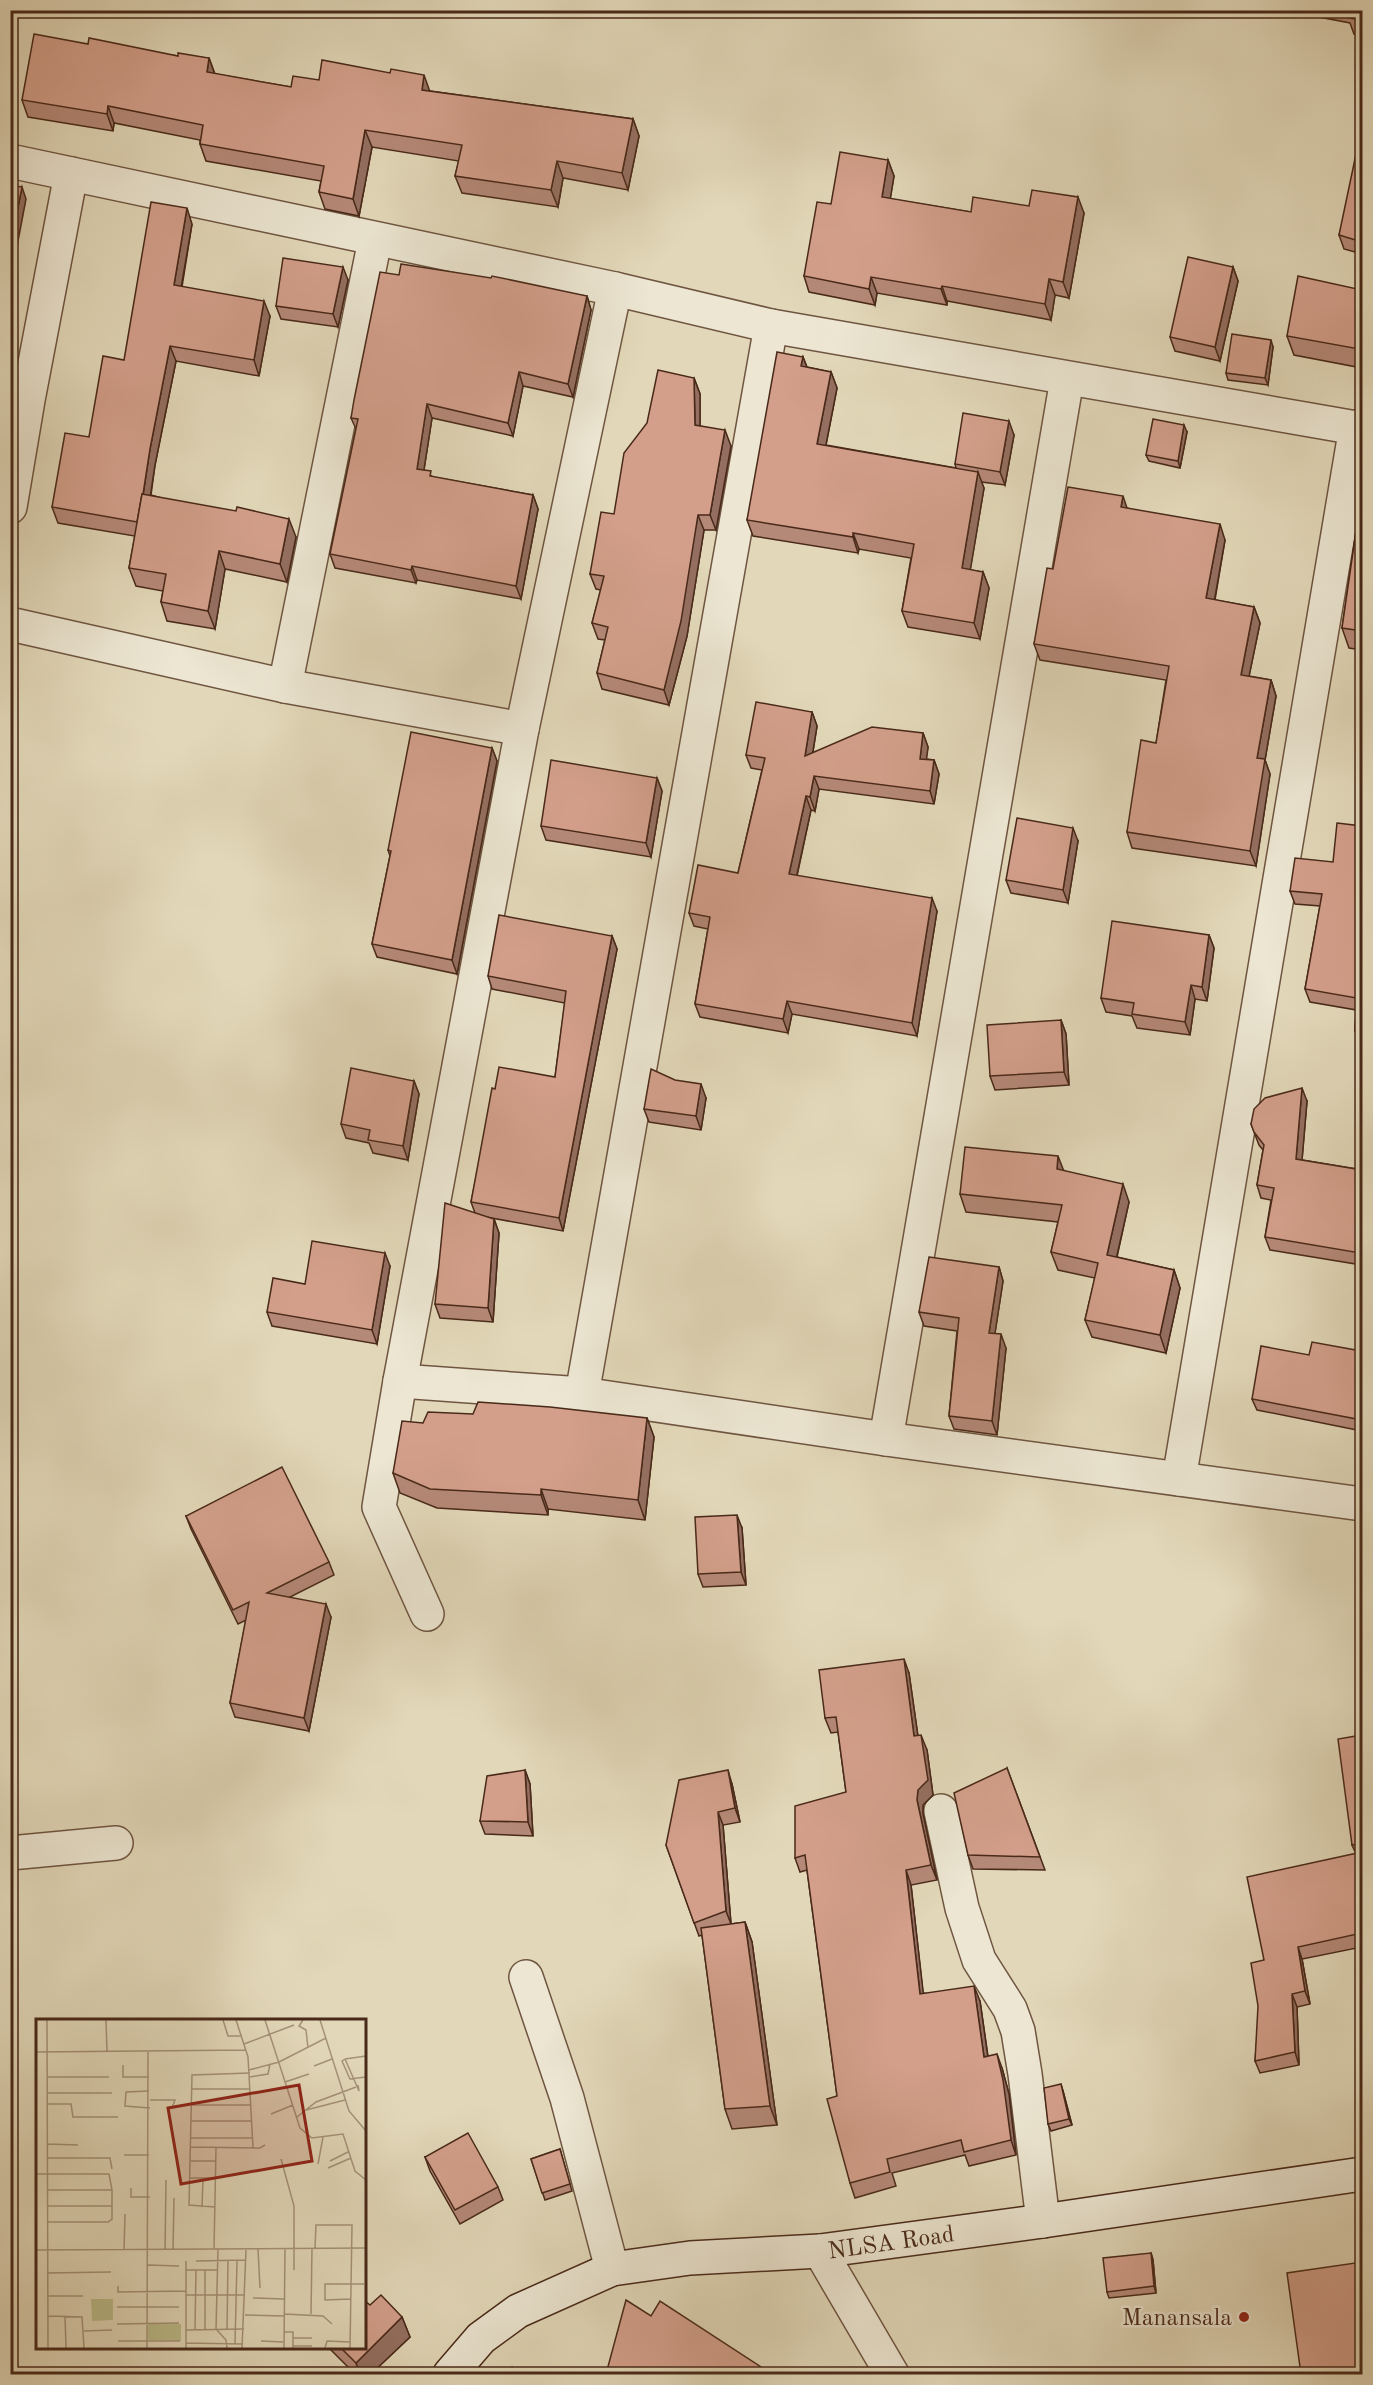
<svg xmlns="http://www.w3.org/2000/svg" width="1373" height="2385" font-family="'Old Standard TT',serif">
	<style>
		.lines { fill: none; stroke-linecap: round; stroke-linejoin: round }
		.minor-casing { stroke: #6f5541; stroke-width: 36 }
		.secondary-casing { stroke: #492919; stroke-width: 36 }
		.minor { stroke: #ece6d2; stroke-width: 33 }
		.secondary { stroke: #ece6d2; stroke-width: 33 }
		.wall { fill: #b58978; stroke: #492919; stroke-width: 1.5 }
		.shaded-wall { fill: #946f61; stroke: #492919; stroke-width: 1.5 }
		.building { fill: #d39f8b; stroke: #492919; stroke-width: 1.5 }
		.poi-dot { fill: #8f2418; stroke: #ece6d2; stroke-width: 2 }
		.labels { text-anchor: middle; stroke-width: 5; stroke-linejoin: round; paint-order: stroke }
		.street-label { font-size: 24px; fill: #492919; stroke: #ece6d2 }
		.poi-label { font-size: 24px; fill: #492919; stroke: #ece6d2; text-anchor: end }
		.inset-road { fill: none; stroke: #a59279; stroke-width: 1.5 }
		.view { fill: #8f2418; fill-opacity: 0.15; stroke: #8f2418; stroke-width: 3 }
		.inset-edge { fill: none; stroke: #492919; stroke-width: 3 }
	</style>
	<rect width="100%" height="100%" fill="#e2d8b9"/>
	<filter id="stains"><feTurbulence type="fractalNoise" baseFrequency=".00333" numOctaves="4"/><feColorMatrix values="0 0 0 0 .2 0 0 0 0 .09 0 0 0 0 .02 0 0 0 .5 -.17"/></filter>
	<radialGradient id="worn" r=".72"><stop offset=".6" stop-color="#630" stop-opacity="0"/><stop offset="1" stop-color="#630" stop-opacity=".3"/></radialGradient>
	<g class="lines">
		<defs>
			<g id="minor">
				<polyline points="10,161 615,289 771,326 1362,429"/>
				<polyline points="10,507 28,400 71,174"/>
				<polyline points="10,624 285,686 522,729"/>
				<polyline points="285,686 375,240"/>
				<polyline points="400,1381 582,1394 886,1439 1362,1504"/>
				<polyline points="582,1394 771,326"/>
				<polyline points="886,1439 1067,379"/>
				<polyline points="1179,1479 1356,427"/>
				<polyline points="427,1614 379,1507 400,1381 522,729 615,289"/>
				<polyline points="941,1811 962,1908 979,1960 1010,2009 1018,2031 1025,2074 1043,2221"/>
				<polyline points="10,1853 116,1843"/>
				<polyline points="526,1977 567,2098 612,2269"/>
				<polyline points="820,2251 892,2374"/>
			</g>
			<polyline id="secondary" points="450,2374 481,2338 518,2311 612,2269 690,2258 820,2251 1043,2221 1362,2174"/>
		</defs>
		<use href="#minor" class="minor-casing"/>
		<use href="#secondary" class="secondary-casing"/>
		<use href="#minor" class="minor"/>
		<use href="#secondary" class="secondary"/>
	</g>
	<g class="wall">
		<polygon points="1316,10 1362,10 1362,35 1354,34 1350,23 1319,17"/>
		<polygon points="88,44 178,56 209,58 215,74 291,87 319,80 430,91 633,119 639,136 628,190 563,178 558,207 462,193 455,176 459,161 372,147 359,216 325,209 319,192 321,181 206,161 200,144 200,140 114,123 113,131 28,117 22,100"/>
		<polygon points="1362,156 1362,254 1344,249 1339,235"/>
		<polygon points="888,160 894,176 890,199 971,212 1029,206 1084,213 1069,298 1055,295 1051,320 947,301 947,305 877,293 875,305 809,292 804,276 831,204"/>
		<polygon points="192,224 182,287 270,316 259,376 176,361 155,465 151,495 296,537 287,582 225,569 215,629 167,621 161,602 163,591 136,586 129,568 135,536 58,523 52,507 89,437"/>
		<polygon points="1233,267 1238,281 1220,361 1175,351 1170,337"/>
		<polygon points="399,275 587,296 591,310 573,397 523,386 513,436 432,418 424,470 433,477 533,495 538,509 521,599 417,580 416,583 335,568 330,554 356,429 351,418"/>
		<polygon points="348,280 338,327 281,319 276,306"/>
		<polygon points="1362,290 1362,368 1294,355 1287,336"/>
		<polygon points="1273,347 1268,385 1228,380 1226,373"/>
		<polygon points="803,357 807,367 831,372 837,388 826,445 956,468 955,464 1014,435 1005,485 981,482 984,488 970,570 983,572 989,588 980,639 908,627 902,611 911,558 859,549 858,553 753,536 747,520"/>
		<polygon points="694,378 700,394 700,426 731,446 716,530 704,530 687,636 669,705 602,689 597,673 605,640 598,639 592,623 601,590 596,589 590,574 614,514"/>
		<polygon points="1187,432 1180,468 1149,461 1146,455"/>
		<polygon points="1362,490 1362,650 1349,648 1342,628"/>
		<polygon points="1127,508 1225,540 1215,600 1254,607 1260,623 1249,676 1271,680 1276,696 1265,760 1270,774 1256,866 1132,848 1127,832 1156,743 1166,680 1040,660 1034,644 1053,569"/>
		<polygon points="812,712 817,726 813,752 923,733 928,747 926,759 934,760 939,774 934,804 819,789 815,811 811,810 797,876 937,911 917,1036 792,1014 788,1033 700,1017 695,1004 708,929 694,926 689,913 738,873 762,770 751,768 746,755"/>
		<polygon points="492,748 497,761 457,974 377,957 372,944 390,856 388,850"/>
		<polygon points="657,778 662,791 651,857 546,840 541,826"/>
		<polygon points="1362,826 1362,1045 1359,1044 1355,1031 1356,1010 1310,1002 1305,989 1320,906 1295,904 1290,891 1333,862"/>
		<polygon points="1078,841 1068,903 1011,893 1006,880"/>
		<polygon points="1209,935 1214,948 1207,1001 1195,999 1190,1035 1137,1028 1132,1016 1106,1012 1101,998"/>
		<polygon points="612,936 617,949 563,1231 486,1217 494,1219 499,1233 493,1322 440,1318 435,1304 475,1213 471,1202 495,1089 555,1077 565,1003 492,989 488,976"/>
		<polygon points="1061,1020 1066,1034 1069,1085 995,1090 990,1076"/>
		<polygon points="414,1081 419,1094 408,1160 373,1153 369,1143 346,1138 341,1124"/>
		<polygon points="706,1098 701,1130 649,1122 644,1109"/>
		<polygon points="1307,1101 1302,1160 1362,1170 1362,1265 1270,1250 1265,1237 1271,1200 1261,1198 1257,1185 1263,1150 1259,1145 1251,1124"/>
		<polygon points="1063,1170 1129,1202 1117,1257 1174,1270 1180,1288 1166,1353 1092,1337 1085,1320 1095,1278 1058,1270 1051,1252 1058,1222 966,1212 960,1194"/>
		<polygon points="390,1266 377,1344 272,1326 267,1312 305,1284"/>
		<polygon points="999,1267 1003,1281 995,1333 1006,1348 997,1435 954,1429 949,1416 957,1331 924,1326 919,1312"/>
		<polygon points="1362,1299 1362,1431 1257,1410 1252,1399 1356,1350"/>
		<polygon points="647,1418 654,1437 645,1520 548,1509 548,1515 437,1508 400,1493 393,1473 423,1423"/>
		<polygon points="186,1516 329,1562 334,1575 290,1597 331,1617 309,1731 235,1717 230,1703 246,1620 238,1624 191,1529"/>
		<polygon points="742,1528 746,1585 703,1587 698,1574"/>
		<polygon points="909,1673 918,1736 927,1750 933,1795 923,1805 923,1814 937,1880 911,1885 923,1993 980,2001 988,2056 1002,2068 1009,2094 1016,2155 969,2166 965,2155 892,2173 896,2186 855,2198 850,2183 837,2096 807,1870 800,1872 795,1858 846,1792 838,1732 831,1733 825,1718"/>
		<polygon points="1362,1735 1362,1947 1302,1959 1310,2004 1297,2007 1299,2065 1260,2073 1255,2061 1264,1960 1356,1854 1352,1845"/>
		<polygon points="1007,1768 1045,1870 973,1869 968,1855"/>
		<polygon points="525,1770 530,1784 533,1836 485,1834 480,1821"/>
		<polygon points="732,1784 740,1822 723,1825 731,1924 745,1922 752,1942 777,2125 732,2129 725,2109 702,1935 699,1936 666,1845"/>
		<polygon points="1063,2091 1072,2125 1051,2131 1048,2124"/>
		<polygon points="560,2149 572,2191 545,2200 531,2159"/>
		<polygon points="425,2157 498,2187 503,2200 460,2224 430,2171"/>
		<polygon points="1151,2253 1153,2260 1156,2293 1109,2298 1107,2292"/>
		<polygon points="370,2305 402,2317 410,2337 371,2374 355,2374 329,2348 364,2348"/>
	</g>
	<g class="shaded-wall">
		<polygon points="209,58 215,75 207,72"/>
		<polygon points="424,75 430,92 422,90"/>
		<polygon points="108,106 114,123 113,131 107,114"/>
		<polygon points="633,119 639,136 628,190 622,173"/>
		<polygon points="365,130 372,147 359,216 353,199"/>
		<polygon points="888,160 894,176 888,213 882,197"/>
		<polygon points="557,161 563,178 558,207 551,190"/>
		<polygon points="22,187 26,199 10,283 10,247"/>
		<polygon points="1078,197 1084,213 1069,298 1063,282"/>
		<polygon points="187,208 192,224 179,300 174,285"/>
		<polygon points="343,267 348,280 338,327 333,314"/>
		<polygon points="1233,267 1238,281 1220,361 1215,347"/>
		<polygon points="871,277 877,293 875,305 869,289"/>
		<polygon points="1049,279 1055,295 1051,320 1045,304"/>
		<polygon points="942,286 947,301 947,305 941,289"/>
		<polygon points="587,296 591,310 573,397 568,384"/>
		<polygon points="264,301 270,316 259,376 254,360"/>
		<polygon points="1362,332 1362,358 1359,349"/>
		<polygon points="1271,340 1273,347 1268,385 1265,378"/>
		<polygon points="170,346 176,361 155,465 144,538 139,523 150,449"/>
		<polygon points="803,357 809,373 801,366"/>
		<polygon points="519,372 523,386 513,436 508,423"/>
		<polygon points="831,372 837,388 823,460 817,444"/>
		<polygon points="694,378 700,394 700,440 695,425"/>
		<polygon points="427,404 432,418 422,482 417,469"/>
		<polygon points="1009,421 1014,435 1005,485 1000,472"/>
		<polygon points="1184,425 1187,432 1180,468 1178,461"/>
		<polygon points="725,430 731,446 716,530 710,515"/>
		<polygon points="978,472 984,488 968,584 962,568"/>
		<polygon points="533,495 538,509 521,599 516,586"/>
		<polygon points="1123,496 1128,511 1121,507"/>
		<polygon points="698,515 704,530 687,636 669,705 664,690"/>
		<polygon points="289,519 296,537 287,582 280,564"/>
		<polygon points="1220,524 1225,540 1212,614 1206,598"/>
		<polygon points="853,533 859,549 858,553 853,537"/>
		<polygon points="219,551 225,569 215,629 208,611"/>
		<polygon points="412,566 417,580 416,583 411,570"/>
		<polygon points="983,572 989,588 980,639 974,623"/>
		<polygon points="1254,607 1260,623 1246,691 1241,675"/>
		<polygon points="1271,680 1276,696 1265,760 1270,774 1256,866 1250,851 1257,758"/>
		<polygon points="812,712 817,726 810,769 805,756"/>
		<polygon points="923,733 928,747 925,772 920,759"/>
		<polygon points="492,748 497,761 457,974 452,960"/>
		<polygon points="934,760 939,774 934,804 930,791"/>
		<polygon points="814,776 819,789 815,811 810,797"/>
		<polygon points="657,778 662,791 651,857 646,843"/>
		<polygon points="806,796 811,810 794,888 789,874"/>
		<polygon points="1073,828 1078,841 1068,903 1063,890"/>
		<polygon points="932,898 937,911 917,1036 912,1023"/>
		<polygon points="1209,935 1214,948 1207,1001 1202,987"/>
		<polygon points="612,936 617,949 563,1231 559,1218"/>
		<polygon points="1191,985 1195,999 1190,1035 1185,1022"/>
		<polygon points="787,1001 792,1014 788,1033 783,1019"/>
		<polygon points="1061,1020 1066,1034 1069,1085 1064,1072"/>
		<polygon points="414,1081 419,1094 408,1160 403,1146"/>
		<polygon points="701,1084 706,1098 701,1130 696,1116"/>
		<polygon points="1302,1088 1307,1101 1301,1172 1296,1159"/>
		<polygon points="1058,1156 1065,1174 1057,1169"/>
		<polygon points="1123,1184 1129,1202 1113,1273 1107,1255"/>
		<polygon points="494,1219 499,1233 493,1322 488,1308"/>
		<polygon points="1362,1237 1362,1260 1360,1253"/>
		<polygon points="385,1253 390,1266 377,1344 372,1330"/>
		<polygon points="999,1267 1003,1281 993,1346 989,1333"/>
		<polygon points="1174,1270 1180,1288 1166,1353 1160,1335"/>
		<polygon points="1001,1334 1006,1348 997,1435 992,1421"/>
		<polygon points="647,1418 654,1437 645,1520 638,1500"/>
		<polygon points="541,1489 548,1509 548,1515 541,1495"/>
		<polygon points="737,1515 742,1528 746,1585 741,1572"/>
		<polygon points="326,1604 331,1617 309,1731 304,1718"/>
		<polygon points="904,1659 909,1673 920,1751 914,1736"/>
		<polygon points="921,1735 927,1750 933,1795 923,1805 923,1814 937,1880 931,1865 917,1800"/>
		<polygon points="525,1770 530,1784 533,1836 528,1822"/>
		<polygon points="728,1770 732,1784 740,1822 735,1808"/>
		<polygon points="718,1812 723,1825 731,1924 726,1911"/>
		<polygon points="906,1870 911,1885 925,2008 920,1994"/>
		<polygon points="745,1922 752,1942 777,2125 770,2106"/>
		<polygon points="1298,1947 1302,1959 1310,2004 1305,1991"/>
		<polygon points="974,1986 980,2001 990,2072 984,2057"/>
		<polygon points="1292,1994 1297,2007 1299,2065 1295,2052"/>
		<polygon points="997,2054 1002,2068 1009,2094 1016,2155 1011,2140"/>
		<polygon points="1061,2084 1063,2091 1072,2125 1069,2119"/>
		<polygon points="1151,2253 1153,2260 1156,2293 1154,2286"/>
		<polygon points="402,2317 410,2337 371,2374 360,2374 356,2363"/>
	</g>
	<g class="building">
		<polygon points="1350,10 1362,10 1362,20 1349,18"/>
		<polygon points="34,34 88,44 89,38 178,56 178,53 209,58 207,72 291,87 293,76 319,80 322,60 390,73 391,69 424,75 422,90 633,119 622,173 557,161 551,190 455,176 462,145 365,130 353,199 319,192 324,166 200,144 203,125 108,106 107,114 22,100"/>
		<polygon points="840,152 888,160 882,197 971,212 973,197 1029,206 1032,190 1078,197 1063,282 1049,279 1045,304 942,286 941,289 871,277 869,289 804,276 817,202 831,204"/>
		<polygon points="1356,154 1362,156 1362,242 1339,235"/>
		<polygon points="10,185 22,187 10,247"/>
		<polygon points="151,202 187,208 174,285 264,301 254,360 170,346 150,449 143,494 142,494 137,522 52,507 65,433 89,437 103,356 124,360"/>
		<polygon points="1188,257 1233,267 1215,347 1170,337"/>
		<polygon points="283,258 343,267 333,314 276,306"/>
		<polygon points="401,264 491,278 492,276 587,296 568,384 519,372 508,423 427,404 417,469 431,471 430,476 533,495 516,586 412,566 411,570 330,554 358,419 351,418 354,400 380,272 399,275"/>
		<polygon points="1298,276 1362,290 1362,332 1359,349 1287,336"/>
		<polygon points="1232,334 1271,340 1265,378 1226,373"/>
		<polygon points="777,352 803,357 801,366 831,372 817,444 978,472 962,568 983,572 974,623 902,611 914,544 853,533 853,537 747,520"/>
		<polygon points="658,370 694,378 695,425 725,430 710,515 698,515 681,621 664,690 597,673 608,627 592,623 604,576 590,574 601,512 614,514 624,453 647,423"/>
		<polygon points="963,413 1009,421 1000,472 955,464"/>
		<polygon points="1153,419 1184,425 1178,461 1146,455"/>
		<polygon points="1068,487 1123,496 1121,507 1220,524 1206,598 1254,607 1241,675 1271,680 1257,758 1265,759 1250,851 1127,832 1141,740 1156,743 1169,666 1034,644 1047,568 1053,569"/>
		<polygon points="1362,490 1362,631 1342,628"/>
		<polygon points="142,494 236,511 237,507 289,519 280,564 219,551 208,611 161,602 166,574 129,568"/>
		<polygon points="756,702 812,712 805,756 872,727 923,733 920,759 934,760 930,791 814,776 810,797 806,796 789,874 932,898 912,1023 787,1001 783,1019 695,1004 710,917 689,913 698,865 738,873 765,758 746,755"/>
		<polygon points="411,732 492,748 452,960 372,944 391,851 388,850"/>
		<polygon points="551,760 657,778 646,843 541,826"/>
		<polygon points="1017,818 1073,828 1063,890 1006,880"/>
		<polygon points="1337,823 1362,826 1362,1032 1355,1031 1357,998 1305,989 1322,894 1290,891 1295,858 1333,862"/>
		<polygon points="499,915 612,936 559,1218 471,1202 492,1088 495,1089 499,1067 555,1077 566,991 488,976"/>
		<polygon points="1112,921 1209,935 1202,987 1191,985 1185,1022 1132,1014 1134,1003 1101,998"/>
		<polygon points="1061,1020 1064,1072 990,1076 987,1025"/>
		<polygon points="351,1068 414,1081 403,1146 368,1140 370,1130 341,1124"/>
		<polygon points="651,1069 675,1080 701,1084 696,1116 644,1109"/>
		<polygon points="1302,1088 1296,1159 1362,1170 1362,1237 1360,1253 1265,1237 1274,1188 1257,1185 1264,1145 1254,1132 1251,1124 1254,1109 1265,1098"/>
		<polygon points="965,1147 1058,1156 1057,1169 1123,1184 1107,1255 1174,1270 1160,1335 1085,1320 1098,1263 1051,1252 1062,1205 960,1194"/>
		<polygon points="445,1203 494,1219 488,1308 435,1304"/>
		<polygon points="312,1241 385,1253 372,1330 267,1312 273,1278 305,1284"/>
		<polygon points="929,1257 999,1267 989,1333 1001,1334 992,1421 949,1416 959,1318 919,1312"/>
		<polygon points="1362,1299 1362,1420 1252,1399 1261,1346 1309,1355 1312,1342 1356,1350"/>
		<polygon points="478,1402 550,1407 647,1418 638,1500 541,1489 541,1495 430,1489 393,1473 402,1421 423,1423 428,1412 473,1414"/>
		<polygon points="282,1467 329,1562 267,1593 326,1604 304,1718 230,1703 249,1602 233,1610 186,1516"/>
		<polygon points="737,1515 741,1572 698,1574 695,1517"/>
		<polygon points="904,1659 914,1736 921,1735 928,1780 918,1790 917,1800 931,1865 906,1870 920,1994 974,1986 984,2057 997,2054 1003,2080 1011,2140 964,2152 961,2140 887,2159 890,2172 850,2183 827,2099 837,2096 805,1855 795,1858 795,1806 846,1792 836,1717 825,1718 819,1670"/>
		<polygon points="1362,1735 1362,1843 1352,1845 1338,1739"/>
		<polygon points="1007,1768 1040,1857 968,1855 954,1793"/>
		<polygon points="525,1770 528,1822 480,1821 487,1776"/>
		<polygon points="728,1770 735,1808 718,1812 726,1911 694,1923 666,1845 679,1780"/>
		<polygon points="1362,1852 1362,1933 1298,1947 1305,1991 1292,1994 1295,2052 1255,2061 1258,2006 1251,1963 1264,1960 1247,1877"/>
		<polygon points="745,1922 770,2106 725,2109 701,1928"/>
		<polygon points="1061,2084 1069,2119 1048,2124 1044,2088"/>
		<polygon points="468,2133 498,2187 455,2210 425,2157"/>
		<polygon points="560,2149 570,2184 542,2193 531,2159"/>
		<polygon points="1151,2253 1154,2286 1107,2292 1103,2258"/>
		<polygon points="1362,2262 1362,2374 1301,2374 1287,2273"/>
		<polygon points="381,2295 402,2317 356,2363 341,2348 364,2348 364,2300 370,2305"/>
		<polygon points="626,2300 651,2316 660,2301 772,2374 606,2374"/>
		<polygon points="512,2367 524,2374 508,2374"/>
	</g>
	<circle class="poi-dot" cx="1244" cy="2317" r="6"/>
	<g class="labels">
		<g class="street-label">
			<text transform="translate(891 2242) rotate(-8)" y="8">NLSA Road</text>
		</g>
		<g class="poi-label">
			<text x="1232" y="2325">Manansala</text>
		</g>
	</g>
	<g transform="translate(36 2019)">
		<rect width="330" height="330" fill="#e2d8b9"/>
		<path d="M55 280H77V301L56 302ZM112 305H145V322L112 321Z" fill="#bbbc8a"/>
		<path class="inset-road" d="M11 1 12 329M70 1 71 32M187 1 192 17H206M200 1 212 38 217 129M229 1 264 109 276 119 307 115 319 152 330 161M267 1 263 7 270 11 272 29M284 1 313 92 330 112M208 25 258 6M0 33 210 31M309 40 323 72 322 66M309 40 306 42 314 60 330 58M309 40 330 37M87 46V58H113M278 47 296 40M213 51 243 43 290 19M12 58H73M214 58 232 55 234 45M249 63 273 55M156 70H214M113 72 90 73 89 87 114 89M12 74H76M114 81H139L136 89M11 85H35L37 98H82M155 86H215M270 91 309 81M235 95 257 86M261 98 280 83 320 68M155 102H215M155 119H216M11 125 42 126M155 128 224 129 229 126M88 136H113M11 139H74L76 150M245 140 258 187V251M155 142H180M294 142 312 133M282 145 287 118M292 149 315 139M0 155H73L76 171M154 159H179M95 169V178H114M12 171H76V187M12 187H76V200L72 203H12M166 188 167 159M179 188 153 186 156 56 214 54M279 229 280 206H316L314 329M178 230 180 129M182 230 180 310 190 321 191 329M222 230 224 269M0 231 330 229M88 231 89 195M129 231 130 161M137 231 138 179M160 242 210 241M112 246 143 247M150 251H181M11 254 75 253M82 267V273L150 272M150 276H209M12 277H47M217 279 248 280M315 280 289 281V265H328M81 288H143M248 295 287 297 296 305M275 295 276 229M209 296 248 297M12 297 46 298 48 329M29 298 30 329M81 305 143 304M159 310 160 251M169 310V251M191 310 192 242M150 311 208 310M48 312 76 311M248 313H257V329M257 319H276M82 322H144M225 322 247 323M150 324 206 325M199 325 201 242M257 327H276M111 329 112 33M150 329V242M206 329 210 231M248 329 249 229M289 329 291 322 314 323"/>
		<path class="view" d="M263 66 276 142 145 165 132 89Z"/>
		<rect width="330" height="330" class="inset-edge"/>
	</g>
	<rect width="1373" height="2385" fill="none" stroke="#e2d8b9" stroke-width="36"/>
	<rect x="12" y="12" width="1349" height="2361" fill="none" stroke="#492919" stroke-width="3"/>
	<rect x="18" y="18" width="1337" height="2349" fill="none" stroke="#492919" stroke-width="1.5"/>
	<rect width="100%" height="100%" filter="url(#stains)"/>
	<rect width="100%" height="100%" fill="url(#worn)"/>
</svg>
